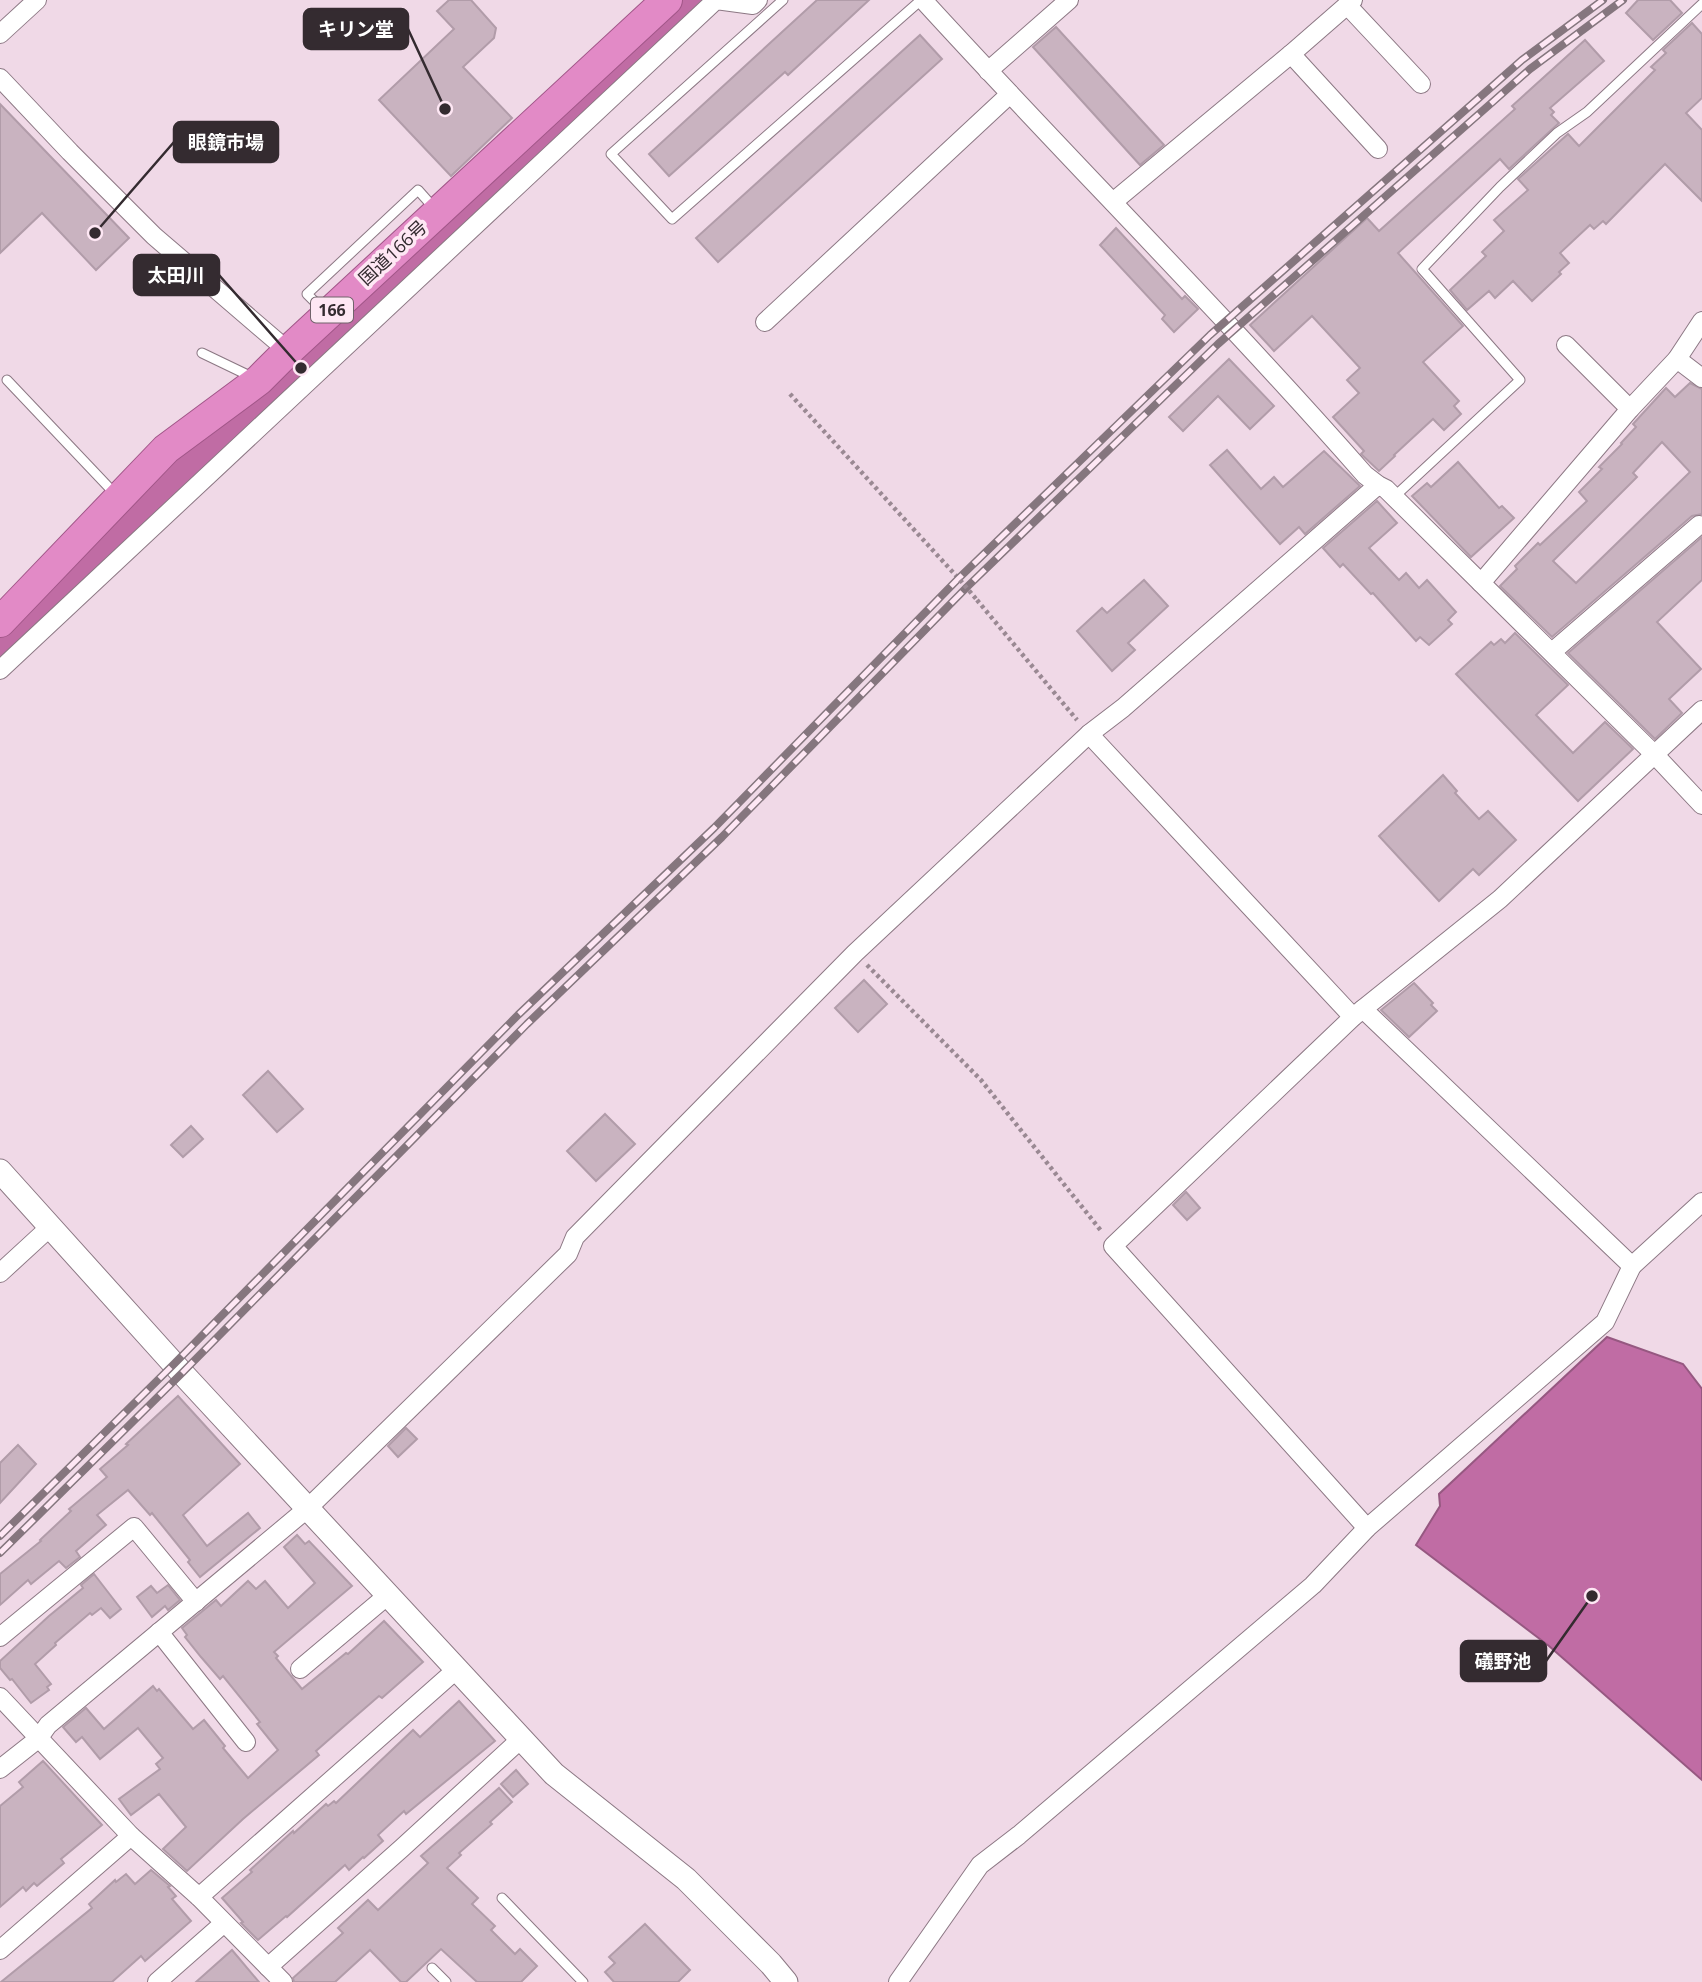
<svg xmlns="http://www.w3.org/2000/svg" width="1702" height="1982" font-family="'Open Sans','Noto Sans JP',sans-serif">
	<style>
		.water { fill: #c06ca4; stroke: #965881; stroke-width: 2 }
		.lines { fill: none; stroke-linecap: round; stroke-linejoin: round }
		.river { stroke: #c06ca4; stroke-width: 40 }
		.building { fill: #c9b3c0; stroke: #b19ca9; stroke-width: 2; fill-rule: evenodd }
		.service-casing { stroke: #8c7884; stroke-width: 11 }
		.minor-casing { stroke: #8c7884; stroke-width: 20 }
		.tertiary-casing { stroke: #8c7884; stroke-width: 25 }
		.trunk-casing { stroke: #a15688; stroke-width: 32 }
		.path { stroke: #9a8993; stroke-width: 4.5; stroke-dasharray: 3.5 3.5; stroke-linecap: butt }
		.service { stroke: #fff; stroke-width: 9 }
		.minor { stroke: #fff; stroke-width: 18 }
		.tertiary { stroke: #fff; stroke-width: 23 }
		.trunk { stroke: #e28ac6; stroke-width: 30 }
		.rail-casing { stroke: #85767e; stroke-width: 8 }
		.rail { stroke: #fee7f4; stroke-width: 5; stroke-dasharray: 16; stroke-linecap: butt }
		.path-bridge { stroke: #9a8993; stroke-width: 4.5; stroke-dasharray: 3.5 3.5; stroke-linecap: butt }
		.labels { text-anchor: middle; stroke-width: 7; stroke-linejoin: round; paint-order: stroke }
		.shield { fill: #fee7f4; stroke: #71636b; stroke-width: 2 }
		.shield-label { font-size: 16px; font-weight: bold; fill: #342b30 }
		.street-label { font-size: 18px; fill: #342b30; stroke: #fee7f4 }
		.leader { fill: none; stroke: #342b30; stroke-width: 2.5 }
		.callout-dot { fill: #342b30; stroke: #fee7f4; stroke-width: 2.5 }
		.callout { fill: #342b30; stroke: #342b30; stroke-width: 2.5 }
		.callout-label { font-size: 19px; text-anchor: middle; font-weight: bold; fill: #fff }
	</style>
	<rect width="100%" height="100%" fill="#f0d9e7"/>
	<polygon class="water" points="1607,1337 1683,1364 1702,1389 1702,1780 1549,1646 1416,1545 1440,1506 1439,1494"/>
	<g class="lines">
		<polyline class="river" points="0,653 577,108 695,0"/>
	</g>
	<g class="building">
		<polygon points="449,0 471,0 496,28 494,38 463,67 512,118 451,176 379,100 454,29 437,11"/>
		<polygon points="817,0 869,0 788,75 785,72 669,176 649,154"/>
		<polygon points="1638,0 1670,0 1682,13 1653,40 1626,13"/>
		<polygon points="1692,23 1702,34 1702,98 1686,113 1702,130 1702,201 1665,164 1606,224 1603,221 1594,229 1590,225 1560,253 1569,263 1559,272 1561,274 1532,301 1513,281 1495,298 1489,291 1467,310 1450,290 1486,256 1482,252 1504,231 1494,220 1528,190 1518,179 1568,134 1579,146 1655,70 1651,67 1666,53 1663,50"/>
		<polygon points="1056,27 1164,145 1140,165 1033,47"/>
		<polygon points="920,35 942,59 718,262 696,238"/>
		<polygon points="1585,40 1604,61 1550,108 1554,112 1551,115 1559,123 1509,169 1500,159 1398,253 1463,326 1423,362 1459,401 1454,406 1461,414 1444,430 1433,419 1394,455 1395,456 1379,471 1361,454 1364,451 1333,417 1359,393 1347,380 1360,368 1312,316 1274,351 1250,325 1367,218 1379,231 1515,109 1512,106"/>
		<polygon points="0,104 129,238 96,270 42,213 0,253"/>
		<polygon points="1116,228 1182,299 1185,296 1198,309 1174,332 1162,319 1165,315 1100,245"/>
		<polygon points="1229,359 1274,406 1250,429 1218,396 1183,431 1169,417"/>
		<path d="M1690 383 1702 389V514L1692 516 1552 637 1500 586 1517 569 1515 566 1538 543 1540 545 1587 501 1579 492 1602 469 1599 467 1622 444 1621 443 1636 427 1633 424 1666 388 1675 397ZM1662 442 1690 472 1576 583 1553 561 1637 477 1633 473Z"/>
		<polygon points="1227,450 1261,489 1274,477 1283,487 1324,451 1360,486 1305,534 1299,527 1280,544 1210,465"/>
		<polygon points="1458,462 1499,508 1502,506 1514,518 1471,557 1412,496 1427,483 1431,487"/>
		<polygon points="1377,501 1397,523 1369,548 1399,580 1406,573 1419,588 1427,580 1456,612 1448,620 1452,624 1429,645 1420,637 1416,641 1373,593 1371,594 1343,564 1340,567 1323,548"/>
		<polygon points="1702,537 1702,580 1657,622 1701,669 1669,699 1682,713 1655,739 1568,653"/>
		<polygon points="1144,580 1168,606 1128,643 1135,650 1112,671 1077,631 1102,608 1107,613"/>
		<polygon points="1515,633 1568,685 1536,715 1573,753 1605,722 1633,749 1578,801 1456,674 1491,642 1494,645 1501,639 1505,643"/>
		<polygon points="1443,775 1457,791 1455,793 1479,819 1488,811 1516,840 1479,875 1473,869 1439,901 1379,836"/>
		<polygon points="864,980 887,1004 858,1032 835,1008"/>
		<polygon points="1414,983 1433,1003 1431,1005 1437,1011 1409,1037 1381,1010"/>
		<polygon points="268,1071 303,1109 277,1132 243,1095"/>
		<polygon points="605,1114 635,1144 596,1181 567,1151"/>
		<polygon points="191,1126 203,1139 183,1157 171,1145"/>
		<polygon points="1186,1192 1200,1208 1187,1220 1173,1205"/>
		<polygon points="178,1396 240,1464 183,1515 207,1546 248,1513 260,1528 200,1577 188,1562 190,1560 152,1513 150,1515 128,1490 97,1515 106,1525 76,1551 80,1557 66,1568 59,1561 31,1584 28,1580 0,1605 0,1574 41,1541 40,1540 71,1511 69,1509 107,1477 100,1469 128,1445 126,1444"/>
		<polygon points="406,1428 417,1439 398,1457 388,1446"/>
		<polygon points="18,1445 36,1464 0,1503 0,1463"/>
		<polygon points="297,1535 305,1544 309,1541 352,1586 274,1652 278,1656 276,1658 302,1689 346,1653 348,1654 384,1621 423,1662 382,1698 379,1696 349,1722 316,1751 319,1755 243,1819 187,1871 163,1849 186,1827 159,1794 131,1815 119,1799 160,1769 156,1764 163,1758 138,1728 100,1759 82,1737 76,1742 63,1727 86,1708 104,1729 153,1686 157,1691 159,1689 193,1729 204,1720 225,1746 223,1748 248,1778 278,1750 257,1724 260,1722 223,1676 220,1679 201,1657 185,1637 187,1635 182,1628 216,1600 221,1606 248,1581 256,1589 265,1581 288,1608 315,1583 284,1547"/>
		<polygon points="94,1574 121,1609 110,1618 101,1608 92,1615 90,1613 55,1643 56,1645 35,1664 51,1684 47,1687 49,1690 31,1703 12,1679 10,1680 0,1668 0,1661 49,1616 83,1588 81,1585"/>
		<polygon points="168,1585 180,1600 168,1610 165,1606 152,1617 137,1597 151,1586 157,1593"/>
		<polygon points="459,1701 495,1741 406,1814 404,1811 378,1835 383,1841 364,1858 363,1857 349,1870 345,1865 287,1917 286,1916 258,1940 241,1923 243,1922 222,1898 252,1872 250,1870 293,1831 294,1833 326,1804 328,1806 334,1801 336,1803 413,1730 420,1737"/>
		<polygon points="43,1761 102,1825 61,1859 64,1863 37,1886 34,1883 26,1891 23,1887 0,1907 0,1806 23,1787 19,1782"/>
		<polygon points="516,1770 528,1784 513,1797 501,1784"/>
		<polygon points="499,1788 512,1802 490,1822 492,1824 459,1853 461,1855 447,1868 478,1898 472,1904 495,1926 491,1930 515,1954 520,1949 537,1966 521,1982 477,1982 441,1949 406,1982 401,1982 370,1950 335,1982 294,1982 293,1978 343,1933 338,1928 368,1900 378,1910 426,1865 428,1863 421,1856"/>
		<polygon points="151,1870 170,1886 168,1887 176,1896 172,1899 191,1921 145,1961 141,1956 112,1982 1,1982 92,1908 89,1904 115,1880 116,1882 126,1874 135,1884"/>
		<polygon points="645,1924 690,1970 678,1982 614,1982 605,1972 615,1963 609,1957"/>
		<polygon points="232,1950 259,1982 196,1982"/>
	</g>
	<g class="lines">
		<defs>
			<g id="service">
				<polyline points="783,0 611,154 672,219 921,0"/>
				<polyline points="324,311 307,294 418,190 434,208"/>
				<polyline points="202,353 254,378"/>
				<polyline points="7,380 117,496"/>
				<polyline points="1394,497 1520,380 1422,269 1500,187 1557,133 1587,112 1702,4"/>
				<polyline points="502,1898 583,1982"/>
				<polyline points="432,1968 446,1982"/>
			</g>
			<g id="minor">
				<path d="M923 0C1069 160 1222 312 1365 475L1378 485 1386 489 1654 754 1702 805"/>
				<polyline points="1347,5 1421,84"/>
				<polyline points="0,34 37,0"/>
				<polyline points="1291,54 1378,149"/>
				<polyline points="988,71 1069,0"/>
				<polyline points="0,78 70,152 154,236 288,351"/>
				<polyline points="1113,202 1291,54 1353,0"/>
				<polyline points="765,322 1010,94"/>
				<polyline points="1566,345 1630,409"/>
				<polyline points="1677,359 1702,378"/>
				<polyline points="1481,583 1630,409 1677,359 1702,321"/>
				<polyline points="1552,652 1699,525"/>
				<polyline points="0,670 716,0 753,5 758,0"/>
				<polyline points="1089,734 1353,1017"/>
				<polyline points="1363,1009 1632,1266"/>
				<polyline points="0,1273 49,1228"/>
				<polyline points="1367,1528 1113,1246 1353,1017 1500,899 1702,710"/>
				<polyline points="159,1632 246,1742"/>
				<polyline points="0,1637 134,1527 196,1602"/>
				<polyline points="300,1669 388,1595"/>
				<polyline points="0,1697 131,1836 199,1897 283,1982"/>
				<polyline points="0,1769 38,1739 48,1725 308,1508 568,1254 575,1237 855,953 1089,734 1123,708 1378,485"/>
				<polyline points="199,1897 457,1669"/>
				<polyline points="0,1950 131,1836"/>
				<polyline points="268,1967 402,1848 521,1739"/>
				<polyline points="157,1982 224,1923"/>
				<polyline points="898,1982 980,1865 1019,1835 1313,1585 1367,1528 1605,1322 1632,1266 1702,1202"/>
			</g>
			<polyline id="tertiary" points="0,1171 182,1373 554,1774 686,1879 771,1964 786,1982"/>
			<polyline id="trunk" points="0,622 166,449 259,380 288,351 667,0"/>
		</defs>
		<use href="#service" class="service-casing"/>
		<use href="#minor" class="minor-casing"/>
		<use href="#tertiary" class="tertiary-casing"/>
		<use href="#trunk" class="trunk-casing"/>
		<g class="path">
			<polyline points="790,394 960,580"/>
			<polyline points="977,600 1077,720"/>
			<polyline points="867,965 981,1080 1102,1232"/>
		</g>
		<use href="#service" class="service"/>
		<use href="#minor" class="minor"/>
		<use href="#tertiary" class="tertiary"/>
		<use href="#trunk" class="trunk"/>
		<defs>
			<g id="rail">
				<polyline points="0,1536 174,1364 518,1015 714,828 959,578 1210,335 1522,60 1603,0"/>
				<polyline points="0,1553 182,1373 527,1024 722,837 967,587 1218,344 1530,69 1623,0"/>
			</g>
		</defs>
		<use href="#rail" class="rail-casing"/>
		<use href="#rail" class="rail"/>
		<polyline class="path-bridge" points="960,580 977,600"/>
	</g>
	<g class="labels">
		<rect class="shield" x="311" y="297.5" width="42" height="25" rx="5"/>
		<g class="shield-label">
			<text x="332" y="316">166</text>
		</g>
		<g class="street-label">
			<text transform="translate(393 253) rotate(-43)" y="6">国道166号</text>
		</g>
	</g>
	<path class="leader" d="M445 109L408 29M95 233L174 142M301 368L219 275M1592 1596L1546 1661"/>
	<g class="callout-dot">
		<circle cx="445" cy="109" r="7"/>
		<circle cx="95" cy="233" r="7"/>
		<circle cx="301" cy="368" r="7"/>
		<circle cx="1592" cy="1596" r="7"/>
	</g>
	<g class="callout">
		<rect x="304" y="9" width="104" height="40" rx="7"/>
		<rect x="174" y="122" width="104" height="40" rx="7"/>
		<rect x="134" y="255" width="85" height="40" rx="7"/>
		<rect x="1461" y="1641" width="85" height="40" rx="7"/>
	</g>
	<g class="callout-label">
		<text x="356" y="36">キリン堂</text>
		<text x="226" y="149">眼鏡市場</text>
		<text x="176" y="282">太田川</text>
		<text x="1503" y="1668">礒野池</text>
	</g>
</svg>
